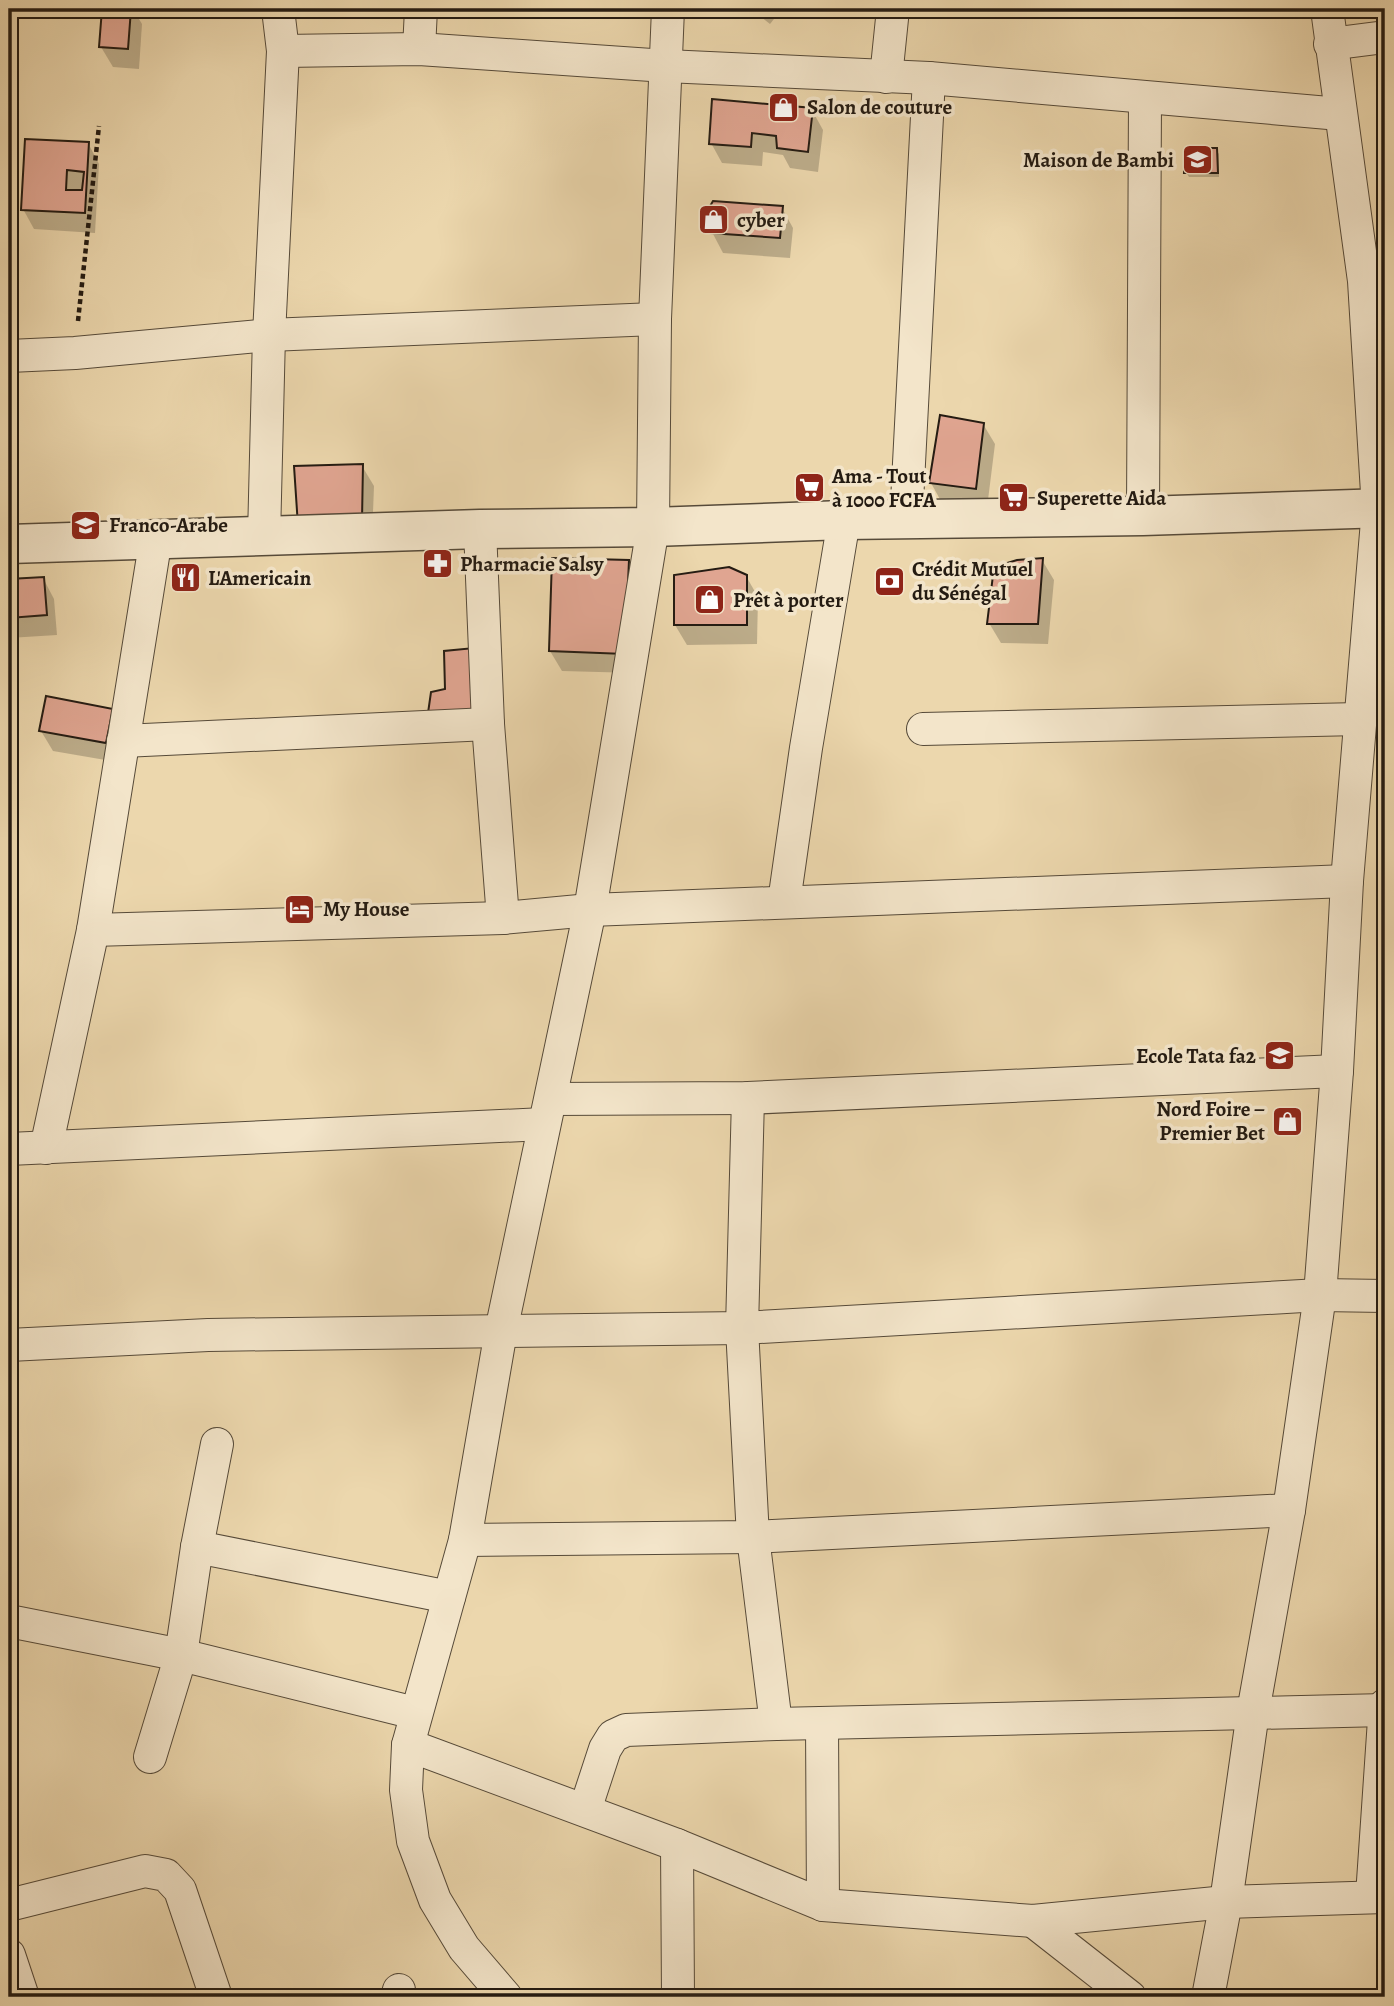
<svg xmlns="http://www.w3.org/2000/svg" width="1394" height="2006" font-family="Alegreya,serif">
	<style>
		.shadow { fill: #0003 }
		.building { fill: #e0a591; stroke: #241b12; stroke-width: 2; fill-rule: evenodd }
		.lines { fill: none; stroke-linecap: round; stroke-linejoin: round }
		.minor-casing { stroke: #564a39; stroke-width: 34 }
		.tertiary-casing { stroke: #564a39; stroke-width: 41 }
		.path { stroke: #241b12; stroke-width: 4.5; stroke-dasharray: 5 3.5; stroke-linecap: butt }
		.minor { stroke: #f3e5ca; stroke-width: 32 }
		.tertiary { stroke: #f3e5ca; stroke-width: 38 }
		.labels { text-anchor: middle; stroke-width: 7; stroke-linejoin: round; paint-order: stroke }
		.poi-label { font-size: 21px; font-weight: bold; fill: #241b12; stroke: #f3e5ca; text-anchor: start }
	</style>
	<rect width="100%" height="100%" fill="#ecd7ad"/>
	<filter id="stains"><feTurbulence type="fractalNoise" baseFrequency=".00286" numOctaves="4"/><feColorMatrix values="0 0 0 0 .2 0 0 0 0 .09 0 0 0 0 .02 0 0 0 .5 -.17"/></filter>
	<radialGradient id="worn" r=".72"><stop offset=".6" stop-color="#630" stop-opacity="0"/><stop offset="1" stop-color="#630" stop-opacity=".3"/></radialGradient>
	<g class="shadow">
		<polygon points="104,9 133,9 142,24 139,69 113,67 101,47"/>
		<polygon points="751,9 782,9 770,24"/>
		<polygon points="812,110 823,130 818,172 790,168 783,155 763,152 762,166 722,163 711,143"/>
		<polygon points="88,143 99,164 95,233 34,229 23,209"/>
		<polygon points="1216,150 1219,154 1219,177 1189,177 1186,172"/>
		<polygon points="782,208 793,228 790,258 723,253 712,232"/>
		<polygon points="983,424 995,444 987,508 942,503 931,483"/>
		<polygon points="362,466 374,486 372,539 299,526"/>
		<polygon points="1042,560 1054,580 1048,644 1001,643 989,623"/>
		<polygon points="628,562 639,582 635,673 562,671 550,651"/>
		<polygon points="746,576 758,597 757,644 687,645 675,625"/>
		<polygon points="43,578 54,599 57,635 9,638 9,581"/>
		<polygon points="112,710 117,762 53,751 41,731"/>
	</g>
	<g class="building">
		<polygon points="102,9 131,9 128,49 99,47"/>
		<polygon points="712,99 813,108 808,152 777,148 776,136 752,133 751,147 709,144"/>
		<path d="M25 139 89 142 85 213 21 210ZM67 170 84 172 82 190H66Z"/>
		<polygon points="1185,148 1217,148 1218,173 1184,173"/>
		<polygon points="713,201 783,206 780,238 710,233 705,215"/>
		<polygon points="940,415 984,423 976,489 929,483"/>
		<polygon points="363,464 362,520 298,526 294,466"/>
		<polygon points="552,558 629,560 625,654 549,651"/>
		<polygon points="1043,558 1038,624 987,624 994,567 1017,560"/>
		<polygon points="729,567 747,575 747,625 674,625 674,575"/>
		<polygon points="44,577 47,615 9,618 9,579"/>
		<polygon points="474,648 475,719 427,720 431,692 445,689 444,651"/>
		<polygon points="46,696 113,709 106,743 39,731"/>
	</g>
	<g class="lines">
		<defs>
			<g id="minor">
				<polyline points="1330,44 1385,37"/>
				<polyline points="419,49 421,9"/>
				<polyline points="283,51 419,49 666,66 929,78 1340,114"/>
				<polyline points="886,77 893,9"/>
				<polyline points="9,356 75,353 269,335 655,319"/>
				<polyline points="1143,516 1145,98"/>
				<polyline points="906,521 929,78"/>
				<polyline points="480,529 488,724 503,918"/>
				<polyline points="264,537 269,335 283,51 278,9"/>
				<polyline points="923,729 1359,719"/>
				<polyline points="123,741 488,724"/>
				<polyline points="784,902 806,748 844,520"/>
				<polyline points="93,930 503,918 590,910 1347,881"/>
				<polyline points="748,1098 742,1328 753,1537 776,1724"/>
				<polyline points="551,1099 748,1098 1337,1071"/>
				<polyline points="46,1148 93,930 156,538"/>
				<polyline points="9,1149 544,1124"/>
				<polyline points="9,1345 208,1335 742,1328 1320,1295 1385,1296"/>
				<polyline points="465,1540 753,1537 1289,1510"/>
				<polyline points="197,1547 449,1597"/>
				<polyline points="9,1621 181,1655 415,1713"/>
				<polyline points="822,1723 823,1905"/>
				<polyline points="408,1745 677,1845 823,1905 1033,1921 1226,1902 1385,1897"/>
				<polyline points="150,1757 181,1655 197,1547 217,1444"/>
				<polyline points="585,1810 605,1749 613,1736 626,1730 776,1724 1385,1710"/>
				<polyline points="677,1845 678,1997"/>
				<polyline points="1372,1896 1385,1705"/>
				<polyline points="9,1905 145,1871 166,1875 180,1890 216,1997"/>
				<polyline points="1033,1921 1130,1997"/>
				<polyline points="9,1955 23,1997"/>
				<polyline points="397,1997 399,1990"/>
				<polyline points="506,1997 464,1948 435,1900 413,1841 406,1790 408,1745 465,1540 501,1331 590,910 653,527 655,319 668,9"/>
				<polyline points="1208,1997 1226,1902 1253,1712 1289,1510 1320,1295 1337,1071 1347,881 1378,509 1364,281 1327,9"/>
			</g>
			<polyline id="tertiary" points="9,544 480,529 653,527 844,520 1143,516 1385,508"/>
		</defs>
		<use href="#minor" class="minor-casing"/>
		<use href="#tertiary" class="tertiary-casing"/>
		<polyline class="path" points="78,321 99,126"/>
		<use href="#minor" class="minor"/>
		<use href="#tertiary" class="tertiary"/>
	</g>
	<defs>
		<symbol id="shop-square" viewBox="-11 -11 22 22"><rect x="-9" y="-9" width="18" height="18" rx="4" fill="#8f2418" stroke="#f3e5ca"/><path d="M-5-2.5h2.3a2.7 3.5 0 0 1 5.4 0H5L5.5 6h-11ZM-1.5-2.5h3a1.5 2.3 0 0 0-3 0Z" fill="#fff"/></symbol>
		<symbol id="school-square" viewBox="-11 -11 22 22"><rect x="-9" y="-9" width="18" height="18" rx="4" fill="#8f2418" stroke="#f3e5ca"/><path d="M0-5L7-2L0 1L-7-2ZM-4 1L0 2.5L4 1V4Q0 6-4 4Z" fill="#fff"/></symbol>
		<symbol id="supermarket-square" viewBox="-11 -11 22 22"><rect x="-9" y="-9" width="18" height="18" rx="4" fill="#8f2418" stroke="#f3e5ca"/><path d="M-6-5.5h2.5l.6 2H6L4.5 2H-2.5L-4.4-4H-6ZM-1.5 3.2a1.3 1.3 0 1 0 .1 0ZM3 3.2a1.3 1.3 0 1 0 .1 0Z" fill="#fff"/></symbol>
		<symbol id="pharmacy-square" viewBox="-11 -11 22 22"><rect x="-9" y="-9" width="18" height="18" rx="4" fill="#8f2418" stroke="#f3e5ca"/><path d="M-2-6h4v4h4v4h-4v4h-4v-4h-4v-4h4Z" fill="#fff"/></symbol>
		<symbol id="restaurant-square" viewBox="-11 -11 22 22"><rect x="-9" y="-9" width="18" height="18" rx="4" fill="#8f2418" stroke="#f3e5ca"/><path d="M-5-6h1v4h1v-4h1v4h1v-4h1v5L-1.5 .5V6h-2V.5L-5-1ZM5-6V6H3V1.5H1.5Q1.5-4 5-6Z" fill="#fff"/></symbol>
		<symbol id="bank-square" viewBox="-11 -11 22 22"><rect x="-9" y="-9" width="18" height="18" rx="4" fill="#8f2418" stroke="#f3e5ca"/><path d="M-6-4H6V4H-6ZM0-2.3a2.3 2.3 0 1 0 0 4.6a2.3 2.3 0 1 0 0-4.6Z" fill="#fff"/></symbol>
		<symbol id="hotel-square" viewBox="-11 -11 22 22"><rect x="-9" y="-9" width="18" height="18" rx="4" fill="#8f2418" stroke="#f3e5ca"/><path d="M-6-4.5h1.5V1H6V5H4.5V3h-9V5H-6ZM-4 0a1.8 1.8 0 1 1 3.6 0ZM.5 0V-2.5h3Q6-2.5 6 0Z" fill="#fff"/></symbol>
	</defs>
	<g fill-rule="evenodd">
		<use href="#shop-square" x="766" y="90" width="35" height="35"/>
		<use href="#school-square" x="1180" y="142" width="35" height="35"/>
		<use href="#shop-square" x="696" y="202" width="35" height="35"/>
		<use href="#supermarket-square" x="792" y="470" width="35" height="35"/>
		<use href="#supermarket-square" x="996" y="480" width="35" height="35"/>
		<use href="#school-square" x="68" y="508" width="35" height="35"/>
		<use href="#pharmacy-square" x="420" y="546" width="35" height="35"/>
		<use href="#restaurant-square" x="168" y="560" width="35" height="35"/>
		<use href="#bank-square" x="872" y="564" width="35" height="35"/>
		<use href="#shop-square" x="692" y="582" width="35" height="35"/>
		<use href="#hotel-square" x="282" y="892" width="35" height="35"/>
		<use href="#school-square" x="1262" y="1038" width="35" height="35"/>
		<use href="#shop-square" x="1270" y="1104" width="35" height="35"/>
	</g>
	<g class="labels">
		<g class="poi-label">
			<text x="807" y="114">Salon de couture</text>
			<text x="1174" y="167" text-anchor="end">Maison de Bambi</text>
			<text x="737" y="227">cyber</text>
			<text x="832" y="483">Ama - Tout<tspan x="832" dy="24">à 1000 FCFA</tspan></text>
			<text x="1037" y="505">Superette Aida</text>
			<text x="109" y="532">Franco-Arabe</text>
			<text x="460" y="571">Pharmacie Salsy</text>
			<text x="912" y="576">Crédit Mutuel<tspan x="912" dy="24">du Sénégal</tspan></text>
			<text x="208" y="585">L'Americain</text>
			<text x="733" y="607">Prêt à porter</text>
			<text x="323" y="916">My House</text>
			<text x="1256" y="1063" text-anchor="end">Ecole Tata fa2</text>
			<text x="1265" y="1116" text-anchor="end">Nord Foire –<tspan x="1265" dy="24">Premier Bet</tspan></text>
		</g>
	</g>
	<rect width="1394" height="2006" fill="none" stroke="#ecd7ad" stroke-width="35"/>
	<rect x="10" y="10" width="1373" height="1985" fill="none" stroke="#241b12" stroke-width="3.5"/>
	<rect x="18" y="18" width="1359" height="1971" fill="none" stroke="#241b12" stroke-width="2"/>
	<rect width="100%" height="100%" filter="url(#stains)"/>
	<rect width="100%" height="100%" fill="url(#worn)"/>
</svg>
